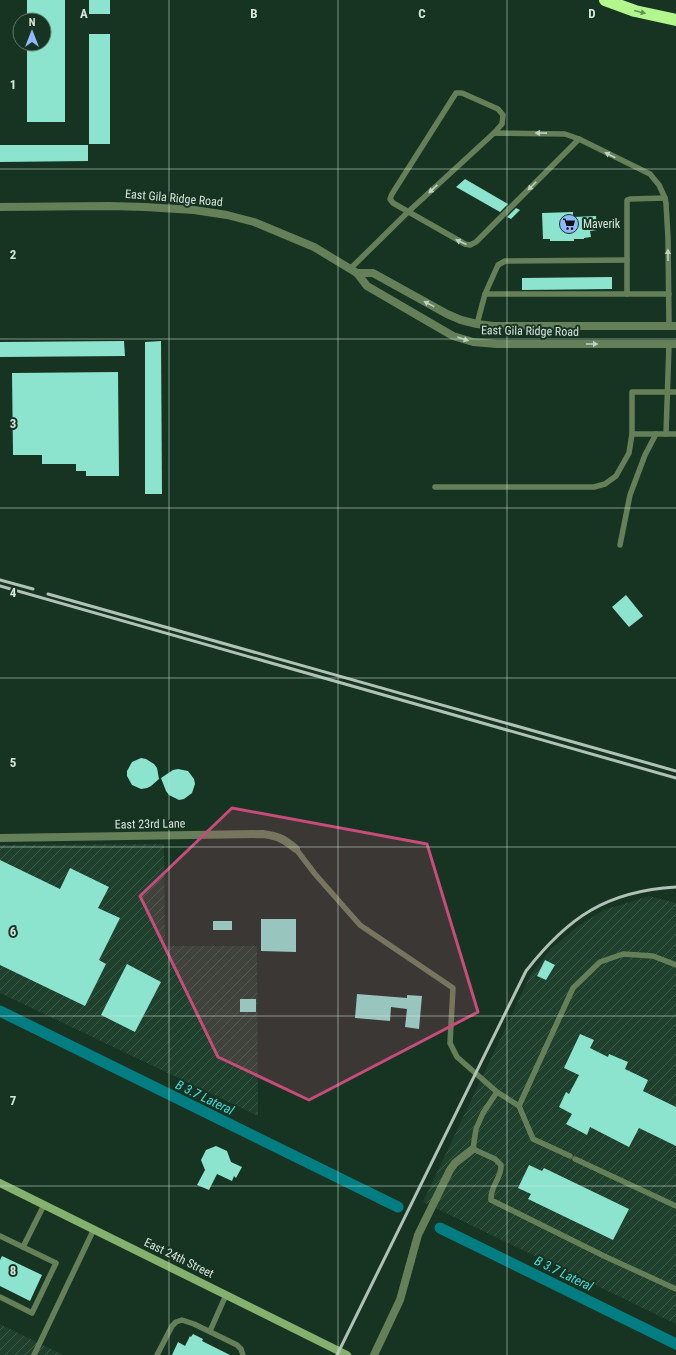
<svg xmlns="http://www.w3.org/2000/svg" width="676" height="1355" font-family="'Roboto Condensed',sans-serif">
	<style>
		.industrial { fill: url(#industrial-furrows) }
		.lines { fill: none; stroke-linecap: round; stroke-linejoin: round }
		.canal { stroke: #027d81; stroke-width: 11 }
		.building { fill: #8ce4cf }
		.service { stroke: #658058; stroke-width: 5.5 }
		.minor { stroke: #658058; stroke-width: 8 }
		.tertiary { stroke: #658058; stroke-width: 8 }
		.secondary { stroke: #85b06e; stroke-width: 8 }
		.motorway { stroke: #b3f68e; stroke-width: 12 }
		.rail { stroke: #b0c2b7; stroke-width: 3 }
		.oneway { fill: #659458 }
		.oneway2 { fill: #bfd1c1 }
		.marked { fill: #c74b7b; fill-opacity: 0.2; stroke: #c74b7b; stroke-width: 3; stroke-linejoin: round }
		.grid { fill: none; stroke: #d5e5db; stroke-width: 1; stroke-opacity: 0.55 }
		.labels { text-anchor: middle; stroke-width: 4; stroke-linejoin: round; paint-order: stroke }
		.street-label { font-size: 12px; fill: #d5e5db; stroke: #173322 }
		.poi-label { font-size: 12px; fill: #d5e5db; stroke: #173322; text-anchor: start }
		.water-label { font-size: 13px; font-style: italic; fill: #4cdde1; stroke: #173322 }
		.grid-label { font-size: 13px; text-anchor: middle; font-weight: bold; fill: #d5e5db; stroke: #173322; stroke-width: 4; stroke-linejoin: round; paint-order: stroke }
	</style>
	<defs>
		<pattern id="industrial-furrows" width="10" height="10" patternUnits="userSpaceOnUse"><rect width="10" height="10" fill="#1e402c"/><path d="M-1 1l2-2M0 10L10 0M9 11l2-2" fill="none" stroke="#3e5b4a"/></pattern>
	</defs>
	<rect width="100%" height="100%" fill="#173322"/>
	<g class="industrial">
		<polygon points="164,844 165,946 257,946 258,1116 0,993 0,845"/>
		<polygon points="649,896 676,903 676,1324 423,1202 531,974 551,949 578,926 604,910"/>
		<polygon points="0,1324 45,1346 63,1355 0,1355"/>
	</g>
	<g class="lines">
		<g class="canal">
			<polyline points="0,1011 398,1207"/>
			<polyline points="440,1228 676,1344"/>
		</g>
	</g>
	<g class="building">
		<polygon points="27,0 65,0 65,122 27,122 27,44 44,44 44,20 27,20"/>
		<rect x="89" y="0" width="21" height="14"/>
		<rect x="89" y="34" width="21" height="110"/>
		<polygon points="0,145 88,145 88,161 0,162"/>
		<polygon points="465,179 508,204 500,212 456,187"/>
		<polygon points="516,208 520,210 511,219 507,217"/>
		<polygon points="573,212 573,217 596,216 597,230 590,231 591,237 584,238 584,239 574,239 574,241 550,241 550,239 543,239 542,213"/>
		<polygon points="612,277 612,289 522,290 522,278"/>
		<polygon points="124,341 125,356 0,357 0,342"/>
		<polygon points="161,341 162,494 145,494 145,342"/>
		<polygon points="118,372 119,476 86,476 86,471 76,471 76,464 42,464 42,455 13,455 12,373"/>
		<polygon points="626,595 643,616 629,627 612,607"/>
		<polygon points="141,758 146,759 154,764 157,768 159,779 151,786 147,788 141,789 132,785 127,776 127,771 132,762"/>
		<polygon points="178,769 188,771 194,779 195,784 192,793 184,799 179,800 169,795 166,791 161,778 173,770"/>
		<polygon points="0,860 60,889 70,868 109,887 98,908 120,918 99,960 106,964 85,1006 0,965"/>
		<polygon points="261,919 296,919 296,952 261,951"/>
		<rect x="213" y="921" width="19" height="9"/>
		<polygon points="545,960 555,965 546,980 537,976"/>
		<polygon points="127,964 161,982 135,1032 101,1015"/>
		<polygon points="357,994 407,998 407,995 422,996 419,1029 405,1027 407,1009 391,1007 390,1021 355,1018"/>
		<rect x="240" y="999" width="16" height="13"/>
		<polygon points="580,1034 594,1040 590,1048 608,1057 609,1054 628,1062 625,1069 648,1080 643,1091 676,1107 676,1146 639,1128 629,1147 590,1127 587,1135 566,1124 572,1114 559,1107 566,1092 569,1094 579,1075 564,1068"/>
		<polygon points="216,1146 227,1151 231,1162 242,1167 236,1178 234,1176 232,1181 217,1174 209,1190 197,1185 205,1170 201,1160 206,1150"/>
		<polygon points="529,1165 542,1171 544,1168 629,1209 613,1240 528,1199 531,1194 518,1188"/>
		<polygon points="2,1256 42,1275 30,1301 0,1286 0,1260"/>
		<polygon points="193,1334 203,1339 202,1341 230,1355 172,1355 178,1342 185,1346 190,1336 191,1337"/>
	</g>
	<g class="lines">
		<g class="service">
			<polyline points="494,133 502,124 503,115 498,109 462,93 456,93 392,194 390,199 393,203 465,244 470,245 476,242 579,139"/>
			<polyline points="350,269 408,212 494,133 565,134 579,139 650,174 659,185 665,198 666,203 668,238 669,326"/>
			<polyline points="485,294 498,265 505,261 627,260"/>
			<polyline points="627,294 627,200 630,199 665,198"/>
			<polyline points="477,324 485,294 669,294"/>
			<polyline points="676,392 632,392 632,434 676,434"/>
			<polyline points="666,434 669,344"/>
			<polyline points="435,487 594,487 605,484 616,476 629,453 632,434"/>
			<polyline points="620,545 630,495 645,455 656,434"/>
			<path d="M296 849 315 874 360 925 453 988 450 1043 457 1057 497 1092 483 1113 476 1129 473 1149 495 1159 501 1165C502 1178 490 1186 491 1200L604 1256 676 1289"/>
			<polyline points="497,1092 519,1106 533,1139 570,1156"/>
			<polyline points="519,1106 573,988 600,962 623,954 653,956 676,965"/>
			<polyline points="575,1159 676,1206"/>
			<polyline points="0,1236 56,1263 32,1313 0,1297"/>
			<polyline points="23,1247 44,1205"/>
			<polyline points="210,1331 226,1295"/>
			<polyline points="34,1355 94,1229"/>
			<polyline points="157,1355 172,1326 176,1322 182,1320 194,1324 237,1345 241,1349 243,1355"/>
		</g>
		<g class="minor">
			<path d="M0 838 263 834C278 836 284 839 296 849"/>
			<polyline points="374,1355 400,1300 418,1235 450,1170 455,1163 473,1149"/>
		</g>
		<g class="tertiary">
			<polyline points="0,207 109,206 145,207 194,210 227,215 254,222 314,247 357,273 367,286 453,336 473,342 497,344 676,344"/>
			<polyline points="357,273 373,273 447,314 461,320 477,324 493,326 676,326"/>
		</g>
		<polyline class="secondary" points="0,1183 347,1355"/>
		<polyline class="motorway" points="605,0 635,11 676,20"/>
		<g class="rail">
			<polyline points="0,580 33,589"/>
			<polyline points="0,586 676,778"/>
			<polyline points="48,594 676,771"/>
			<path d="M337 1355 526 971C568 917 607 891 676 887"/>
		</g>
	</g>
	<defs><path id="oneway-solid" d="M-6-.8H1V-3.2L6.5 0L1 3.2V.8H-6Z"/></defs>
	<use class="oneway" href="#oneway-solid" transform="translate(640 12) rotate(14)"/>
	<g class="oneway2">
		<use href="#oneway-solid" transform="translate(541 133) rotate(-179)"/>
		<use href="#oneway-solid" transform="translate(610 155) rotate(-153)"/>
		<use href="#oneway-solid" transform="translate(532 186) rotate(135)"/>
		<use href="#oneway-solid" transform="translate(433 189) rotate(137)"/>
		<use href="#oneway-solid" transform="translate(461 242) rotate(-156)"/>
		<use href="#oneway-solid" transform="translate(668 255) rotate(-91)"/>
		<use href="#oneway-solid" transform="translate(429 304) rotate(-152)"/>
		<use href="#oneway-solid" transform="translate(463 339) rotate(19)"/>
		<use href="#oneway-solid" transform="translate(592 344)"/>
	</g>
	<path class="marked" d="M232 808 427 844 478 1012 309 1100 218 1057 140 896Z"/>
	<path class="grid" d="M169 0V1355M338 0V1355M507 0V1355M0 169H676M0 339H676M0 508H676M0 678H676M0 847H676M0 1016H676M0 1186H676"/>
	<defs>
		<symbol id="supermarket-disc" viewBox="-11 -11 22 22"><circle r="9.5" fill="#8fb8fd" stroke="#173322"/><path d="M-6-5.5h2.5l.6 2H6L4.5 2H-2.5L-4.4-4H-6ZM-1.5 3.2a1.3 1.3 0 1 0 .1 0ZM3 3.2a1.3 1.3 0 1 0 .1 0Z" fill="#111"/></symbol>
	</defs>
	<g fill-rule="evenodd">
		<use href="#supermarket-disc" x="558" y="213" width="22" height="22"/>
	</g>
	<g class="labels">
		<g class="street-label">
			<text transform="translate(174 198) rotate(5)" y="4">East Gila Ridge Road</text>
			<text transform="translate(530 331) rotate(1)" y="4">East Gila Ridge Road</text>
			<text transform="translate(150 824) rotate(-1)" y="4">East 23rd Lane</text>
			<text transform="translate(179 1258) rotate(26)" y="4">East 24th Street</text>
		</g>
		<g class="poi-label">
			<text x="583" y="228">Maverik</text>
		</g>
		<g class="water-label">
			<text transform="translate(205 1097) rotate(26)" y="5">B 3.7 Lateral</text>
			<text transform="translate(564 1273) rotate(26)" y="5">B 3.7 Lateral</text>
		</g>
	</g>
	<g class="grid-label">
		<text x="84" y="18">A</text>
		<text x="254" y="18">B</text>
		<text x="422" y="18">C</text>
		<text x="592" y="18">D</text>
		<text x="13" y="89">1</text>
		<text x="13" y="259">2</text>
		<text x="13" y="428">3</text>
		<text x="13" y="597">4</text>
		<text x="13" y="767">5</text>
		<text x="13" y="936">6</text>
		<text x="13" y="1105">7</text>
		<text x="13" y="1275">8</text>
	</g>
	<g transform="translate(32 32)"><circle r="19" fill="#173322" stroke="#637a6c"/>
	<path d="M0-3L7 15L0 10L-7 15Z" fill="#8fb8fd"/>
	<text y="-6" font-size="11" font-weight="bold" text-anchor="middle" fill="#d5e5db">N</text>
	</g>
</svg>
